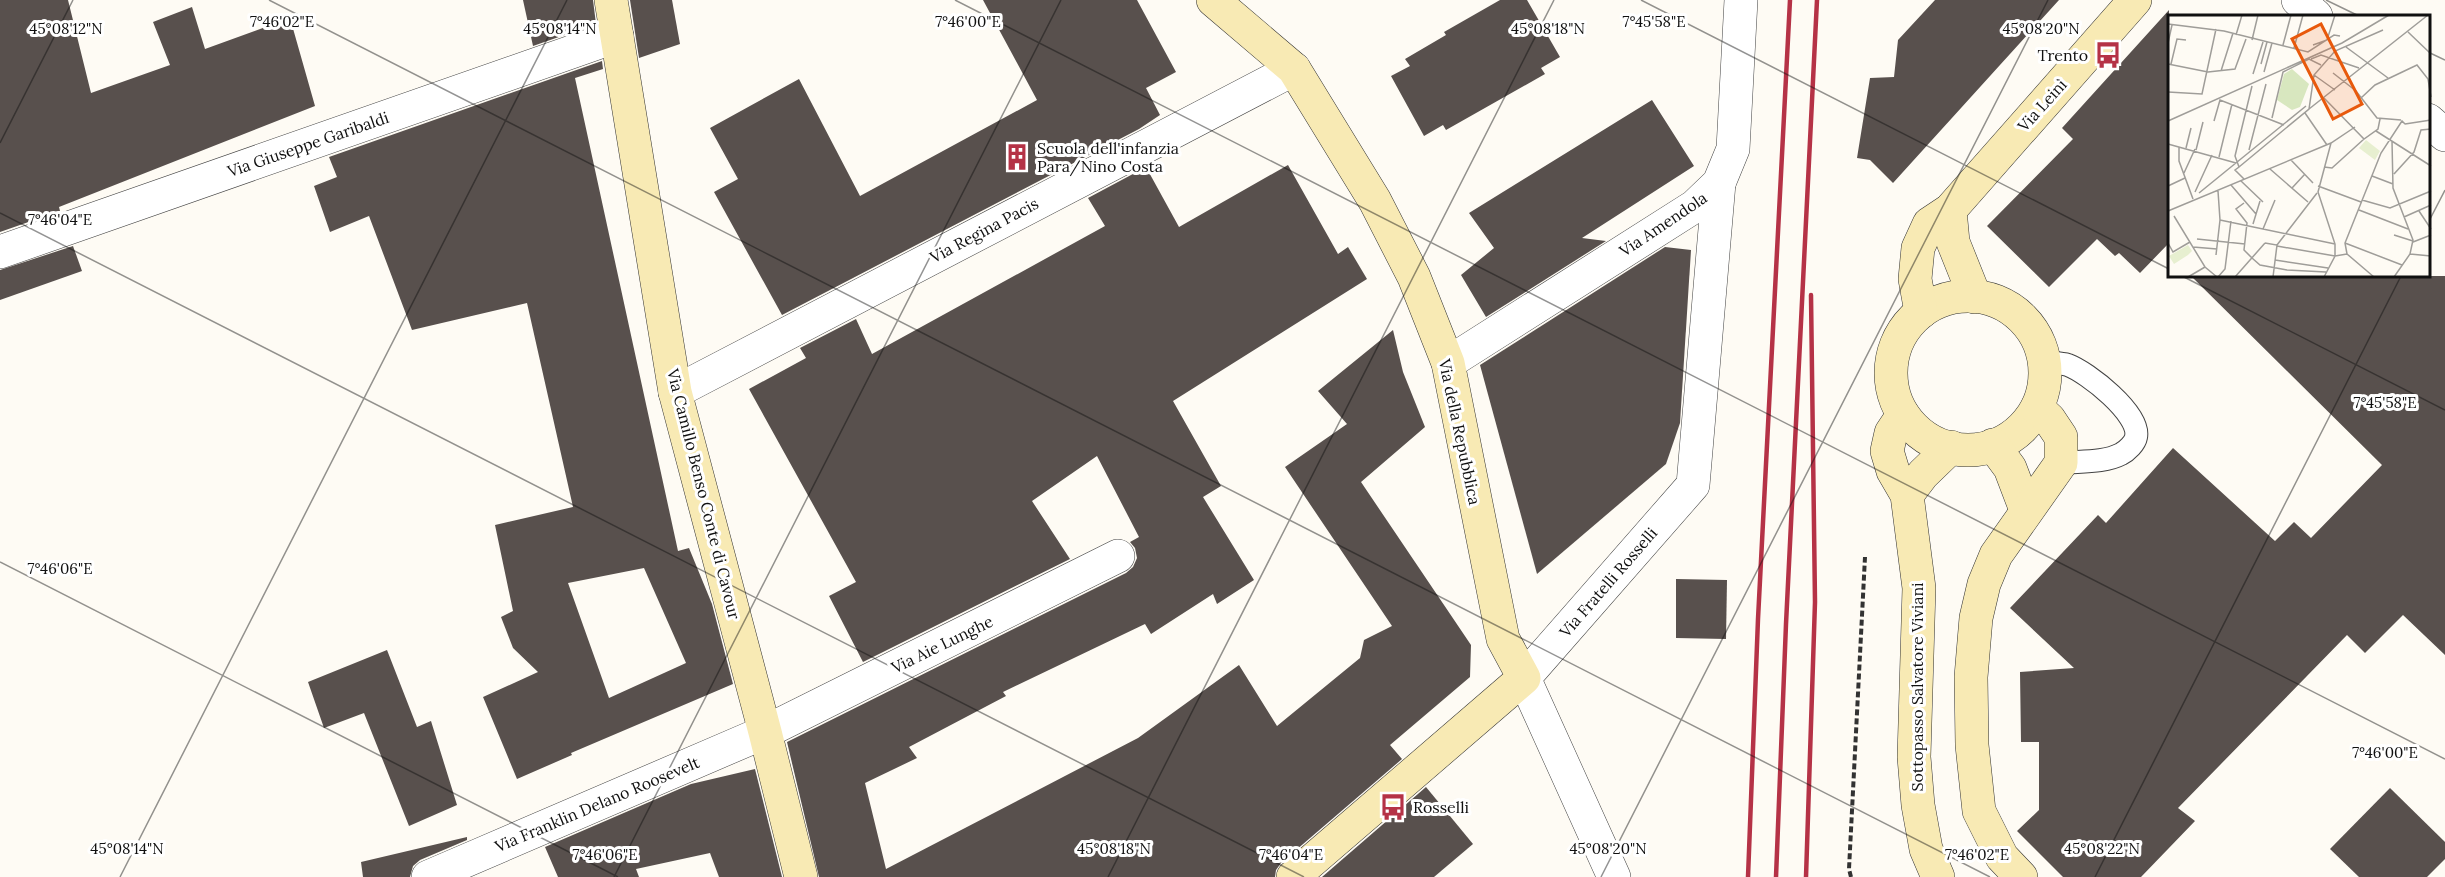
<svg xmlns="http://www.w3.org/2000/svg" width="2445" height="877" font-family="Lora,serif">
	<style>
		.building { fill: #58504d; fill-rule: evenodd }
		.lines { fill: none; stroke-linecap: round; stroke-linejoin: round }
		.lane-casing { stroke: #434343; stroke-width: 24 }
		.street-casing { stroke: #434343; stroke-width: 34 }
		.secondary-casing { stroke: #323232; stroke-width: 34 }
		.path { stroke: #323232; stroke-width: 4; stroke-dasharray: 6 3; stroke-linecap: butt }
		.lane { stroke: #fff; stroke-width: 22 }
		.street { stroke: #fff; stroke-width: 33 }
		.secondary { stroke: #f8eab4; stroke-width: 33 }
		.rail { stroke: #b53246; stroke-width: 4.5 }
		.ticks { fill: none; stroke: #101010; stroke-width: 1.5; stroke-opacity: 0.45 }
		.labels { text-anchor: middle; stroke-width: 6; stroke-linejoin: round; paint-order: stroke }
		.poi-label { font-size: 16px; fill: #101010; stroke: #fff; text-anchor: start }
		.street-label { font-size: 16px; fill: #101010; stroke: #fff }
		.inset-road { fill: none; stroke: #9f9d99; stroke-width: 1.5 }
		.view { fill: #e8590c; fill-opacity: 0.15; stroke: #e8590c; stroke-width: 3 }
		.inset-edge { fill: none; stroke: #101010; stroke-width: 3 }
		.ticks-label { font-size: 15px; text-anchor: middle; fill: #101010; stroke: #fff; stroke-width: 6; stroke-linejoin: round; paint-order: stroke }
	</style>
	<rect width="100%" height="100%" fill="#fefbf4"/>
	<g class="building">
		<polygon points="0,0 68,0 91,93 170,65 153,22 192,7 205,49 290,18 315,106 59,207 60,211 0,232"/>
		<polygon points="523,0 593,0 596,24 533,46"/>
		<polygon points="630,0 672,0 680,44 639,58"/>
		<polygon points="983,0 1137,0 1176,72 1146,88 1160,115 1139,129 782,315 714,192 738,179 710,128 799,79 860,196 1037,100"/>
		<polygon points="1500,0 1527,0 1560,57 1541,68 1545,74 1446,130 1443,125 1424,136 1391,76 1410,66 1405,59 1446,35 1444,32"/>
		<polygon points="1935,0 2059,0 1893,183 1870,160 1857,158 1870,78 1894,77 1898,40"/>
		<polygon points="2169,10 2169,243 2140,273 2119,253 2115,256 2097,239 2049,287 1987,226 2073,139 2062,128"/>
		<path d="M602 61 603 69 575 78 678 551 689 548 712 604 733 684 571 753 572 755 517 779 483 697 538 672 513 648 501 617 513 611 495 525 573 507 527 303 412 330 369 216 330 232 314 186 337 177 329 157ZM644 568 686 663 609 698 568 583Z"/>
		<polygon points="1652,100 1694,166 1582,238 1606,241 1486,317 1461,275 1494,248 1469,213"/>
		<polygon points="1288,165 1338,254 1348,247 1367,279 1173,401 1221,486 1203,497 1254,580 1217,604 1213,594 1151,634 1145,624 1003,692 1006,696 909,747 917,758 865,783 886,869 1138,738 1239,665 1277,726 1360,658 1364,640 1392,626 1285,467 1347,424 1318,391 1393,330 1403,372 1425,427 1361,482 1471,645 1470,677 1390,745 1402,759 1281,863 1276,870 1275,877 819,877 787,742 1126,573 1133,567 1137,558 1135,548 1130,542 1139,537 1097,456 1032,501 1070,559 863,662 829,596 856,582 749,389 806,358 800,348 856,319 872,354 1105,226 1088,198 1146,167 1179,227"/>
		<polygon points="73,246 82,271 0,300 0,270"/>
		<polygon points="1665,247 1691,250 1680,423 1666,464 1537,574 1480,365"/>
		<polygon points="2191,276 2445,276 2445,655 2403,615 2365,653 2347,635 2178,808 2195,821 2141,877 2063,877 2017,831 2039,810 2039,742 2021,742 2020,672 2074,668 2010,608 2098,515 2106,523 2173,448 2275,541 2294,522 2311,538 2382,465"/>
		<polygon points="1676,579 1727,580 1726,639 1676,638"/>
		<polygon points="387,650 417,727 431,721 457,805 409,826 364,713 324,728 308,682"/>
		<polygon points="755,769 782,877 719,877 710,853 636,869 639,877 558,877 545,847 691,784"/>
		<polygon points="1426,787 1473,844 1434,877 1322,877"/>
		<polygon points="2390,788 2445,842 2445,859 2427,877 2359,877 2330,849"/>
		<polygon points="467,837 467,840 420,860 413,866 410,877 363,877 361,862"/>
	</g>
	<g class="lines">
		<defs>
			<path id="lane" d="M2044 362C2052 363 2061 363 2068 365 2087 372 2141 414 2136 437 2135 443 2127 451 2121 454 2104 463 2080 461 2061 463"/>
			<g id="street">
				<polyline points="2298,0 2316,16"/>
				<polyline points="2428,120 2445,135"/>
				<polyline points="0,252 617,36"/>
				<polyline points="1448,363 1695,206 1719,183 1733,149 1741,0"/>
				<polyline points="675,392 1294,69"/>
				<polyline points="428,877 765,732 1118,556"/>
				<polyline points="1614,877 1524,678 1693,485 1719,183"/>
			</g>
			<g id="secondary">
				<polyline points="611,0 675,392 765,732 801,877"/>
				<polyline points="1213,0 1294,69 1375,201 1414,277 1448,363 1503,639 1524,678 1293,877"/>
				<polyline points="1950,210 1953,242 1975,297"/>
				<circle cx="1968" cy="373" r="77"/>
				<polyline points="1921,312 1915,279 1918,248 1929,224 1950,210 2135,0"/>
				<polyline points="1903,415 1891,433 1887,451 1893,471 1907,495 1919,588 1914,757 1918,805 1926,849 1938,877"/>
				<polyline points="1993,445 2010,468 2026,510"/>
				<polyline points="1907,495 1923,474 1951,447"/>
				<polyline points="2021,877 2002,857 1979,811 1972,745 1971,677 1976,618 1984,584 1996,555 2061,463 2061,437 2049,419 2037,408"/>
			</g>
		</defs>
		<use href="#lane" class="lane-casing"/>
		<use href="#street" class="street-casing"/>
		<use href="#secondary" class="secondary-casing"/>
		<polyline class="path" points="1851,877 1849,869 1865,557"/>
		<use href="#lane" class="lane"/>
		<use href="#street" class="street"/>
		<use href="#secondary" class="secondary"/>
		<g class="rail">
			<polyline points="1748,877 1758,619 1790,0"/>
			<polyline points="1776,877 1786,624 1817,0"/>
			<polyline points="1806,877 1815,602 1811,295"/>
		</g>
	</g>
	<path class="ticks" d="M269 0 1990 877M955 0 2445 759M1641 0 2169 269M2326 0 2359 16M2428 52 2445 60M0 143 73 0M0 213 1304 877M2428 223 2445 190M2182 276 2445 410M0 562 618 877M120 877 567 0M614 877 1061 0M1108 877 1554 0M1601 877 2048 0M2095 877 2401 276"/>
	<defs>
		<symbol id="bus-bare" viewBox="-9 -9 18 18"><path d="M-5-6H5V4H4V6H2V4H-2V6H-4V4H-5ZM-3.5-4V0h7V-4ZM-3.5 1.2v1.5H-2V1.2ZM2 1.2v1.5H3.5V1.2Z" fill="#b53246" stroke="#fff" stroke-width="2.5" paint-order="stroke"/></symbol>
		<symbol id="building-bare" viewBox="-9 -9 18 18"><path d="M-4-6H4V6H1V3H-1V6H-4ZM-2.5-4.3h1.7v1.8h-1.7ZM.8-4.3h1.7v1.8H.8ZM-2.5-1h1.7V.8h-1.7ZM.8-1h1.7V.8H.8Z" fill="#b53246" stroke="#fff" stroke-width="2.5" paint-order="stroke"/></symbol>
	</defs>
	<g fill-rule="evenodd">
		<use href="#bus-bare" x="2089" y="36" width="38" height="38"/>
		<use href="#building-bare" x="998" y="138" width="38" height="38"/>
		<use href="#bus-bare" x="1374" y="788" width="38" height="38"/>
	</g>
	<g class="labels">
		<g class="poi-label">
			<text x="2088" y="61" text-anchor="end">Trento</text>
			<text x="1037" y="154">Scuola dell'infanzia<tspan x="1037" dy="18">Para/Nino Costa</tspan></text>
			<text x="1413" y="813">Rosselli</text>
		</g>
		<g class="street-label">
			<text transform="translate(2042 105) rotate(-48)" y="6">Via Leinì</text>
			<text transform="translate(308 144) rotate(-19)" y="6">Via Giuseppe Garibaldi</text>
			<text transform="translate(1663 224) rotate(-34)" y="6">Via Amendola</text>
			<text transform="translate(984 230) rotate(-28)" y="6">Via Regina Pacis</text>
			<text transform="translate(1460 432) rotate(78)" y="6">Via della Repubblica</text>
			<text transform="translate(704 494) rotate(76)" y="6">Via Camillo Benso Conte di Cavour</text>
			<text transform="translate(1608 582) rotate(-49)" y="6">Via Fratelli Rosselli</text>
			<text transform="translate(942 644) rotate(-26)" y="6">Via Aie Lunghe</text>
			<text transform="translate(1917 687) rotate(-90)" y="6">Sottopasso Salvatore Viviani</text>
			<text transform="translate(597 804) rotate(-23)" y="6">Via Franklin Delano Roosevelt</text>
		</g>
	</g>
	<g transform="translate(2168 15)">
		<rect width="262" height="262" fill="#fefbf4"/>
		<path d="M124 54 141 69 132 92 124 95 109 85 116 59Z" fill="#d8e7bf"/>
		<path d="M198 125 212 136 207 145 191 133ZM20 230 24 236 20 240 6 249 1 241Z" fill="#e7efd0"/>
		<path class="inset-road" d="M0 9 56 16 140 37 166 20 172 21M240 17 263 39M68 20 74 0M84 25 90 0M0 28 4 10M115 30 123 0M145 30 159 25 167 0M178 32 220 63M126 33 135 0M143 44 153 40 191 53M0 49 40 57 67 54 78 24M3 49 9 24 18 25M93 49 99 27M53 56 65 18M96 57 104 28M165 58 188 76 209 103 233 105M85 59 95 27M146 60 167 75M0 77 34 79 48 14M156 83 196 124 210 114 212 104M193 83 207 70 249 50 260 64 263 82M141 94 260 0M137 98 159 130M104 103 115 57 141 44 153 50M0 106 174 28 221 0M46 106 52 85 116 110M237 109 263 105M208 116 263 151M224 126 225 173 245 225 242 239 226 262M0 129 68 148M11 132V146L25 184M18 133 23 113M28 135 35 107M81 135 98 69M51 142 64 89M123 145 145 168M71 152 141 94 146 60 167 36 215 15M156 152 164 153 196 124M102 154 140 187M16 158 27 134M226 159 246 137 253 115 263 114M204 161 225 169M76 164 67 155 71 152 67 141 84 71M73 166 95 187M63 170 88 199M0 171 17 163M150 171 193 187M124 173 137 159M27 177 44 140M31 178 138 91M194 185 222 193 263 176M76 188 68 194 79 208 76 235 84 243 92 250 119 255 158 257M191 195 240 214M0 196 163 128 187 112M251 196 263 214M6 201 37 252 49 262M236 202 263 190M52 205 167 229M85 209 92 186M95 214 107 185M226 220 245 226M29 224 77 229M245 227 263 220M0 228 5 237 22 227M97 228 109 230 105 262M177 228 234 250M109 230 149 178M109 231 167 241 179 239M25 232 49 234M179 239 177 228 213 138 234 106 237 109M179 239 206 262M242 239 263 241M48 240 52 205 50 176M107 245 160 253M20 262 37 252M50 262 57 254 63 206M67 262 97 228M156 262 167 241V229L150 177 163 128"/>
		<path class="view" d="M153 9 194 89 165 104 124 24Z"/>
		<rect width="262" height="262" class="inset-edge"/>
	</g>
	<g class="ticks-label">
		<text x="282" y="27">7°46'02"E</text>
		<text x="968" y="27">7°46'00"E</text>
		<text x="1654" y="27">7°45'58"E</text>
		<text x="66" y="34">45°08'12"N</text>
		<text x="560" y="34">45°08'14"N</text>
		<text x="1548" y="34">45°08'18"N</text>
		<text x="2041" y="34">45°08'20"N</text>
		<text x="60" y="225">7°46'04"E</text>
		<text x="2385" y="408">7°45'58"E</text>
		<text x="60" y="574">7°46'06"E</text>
		<text x="2385" y="758">7°46'00"E</text>
		<text x="127" y="854">45°08'14"N</text>
		<text x="1114" y="854">45°08'18"N</text>
		<text x="1608" y="854">45°08'20"N</text>
		<text x="2102" y="854">45°08'22"N</text>
		<text x="605" y="860">7°46'06"E</text>
		<text x="1291" y="860">7°46'04"E</text>
		<text x="1977" y="860">7°46'02"E</text>
	</g>
</svg>
